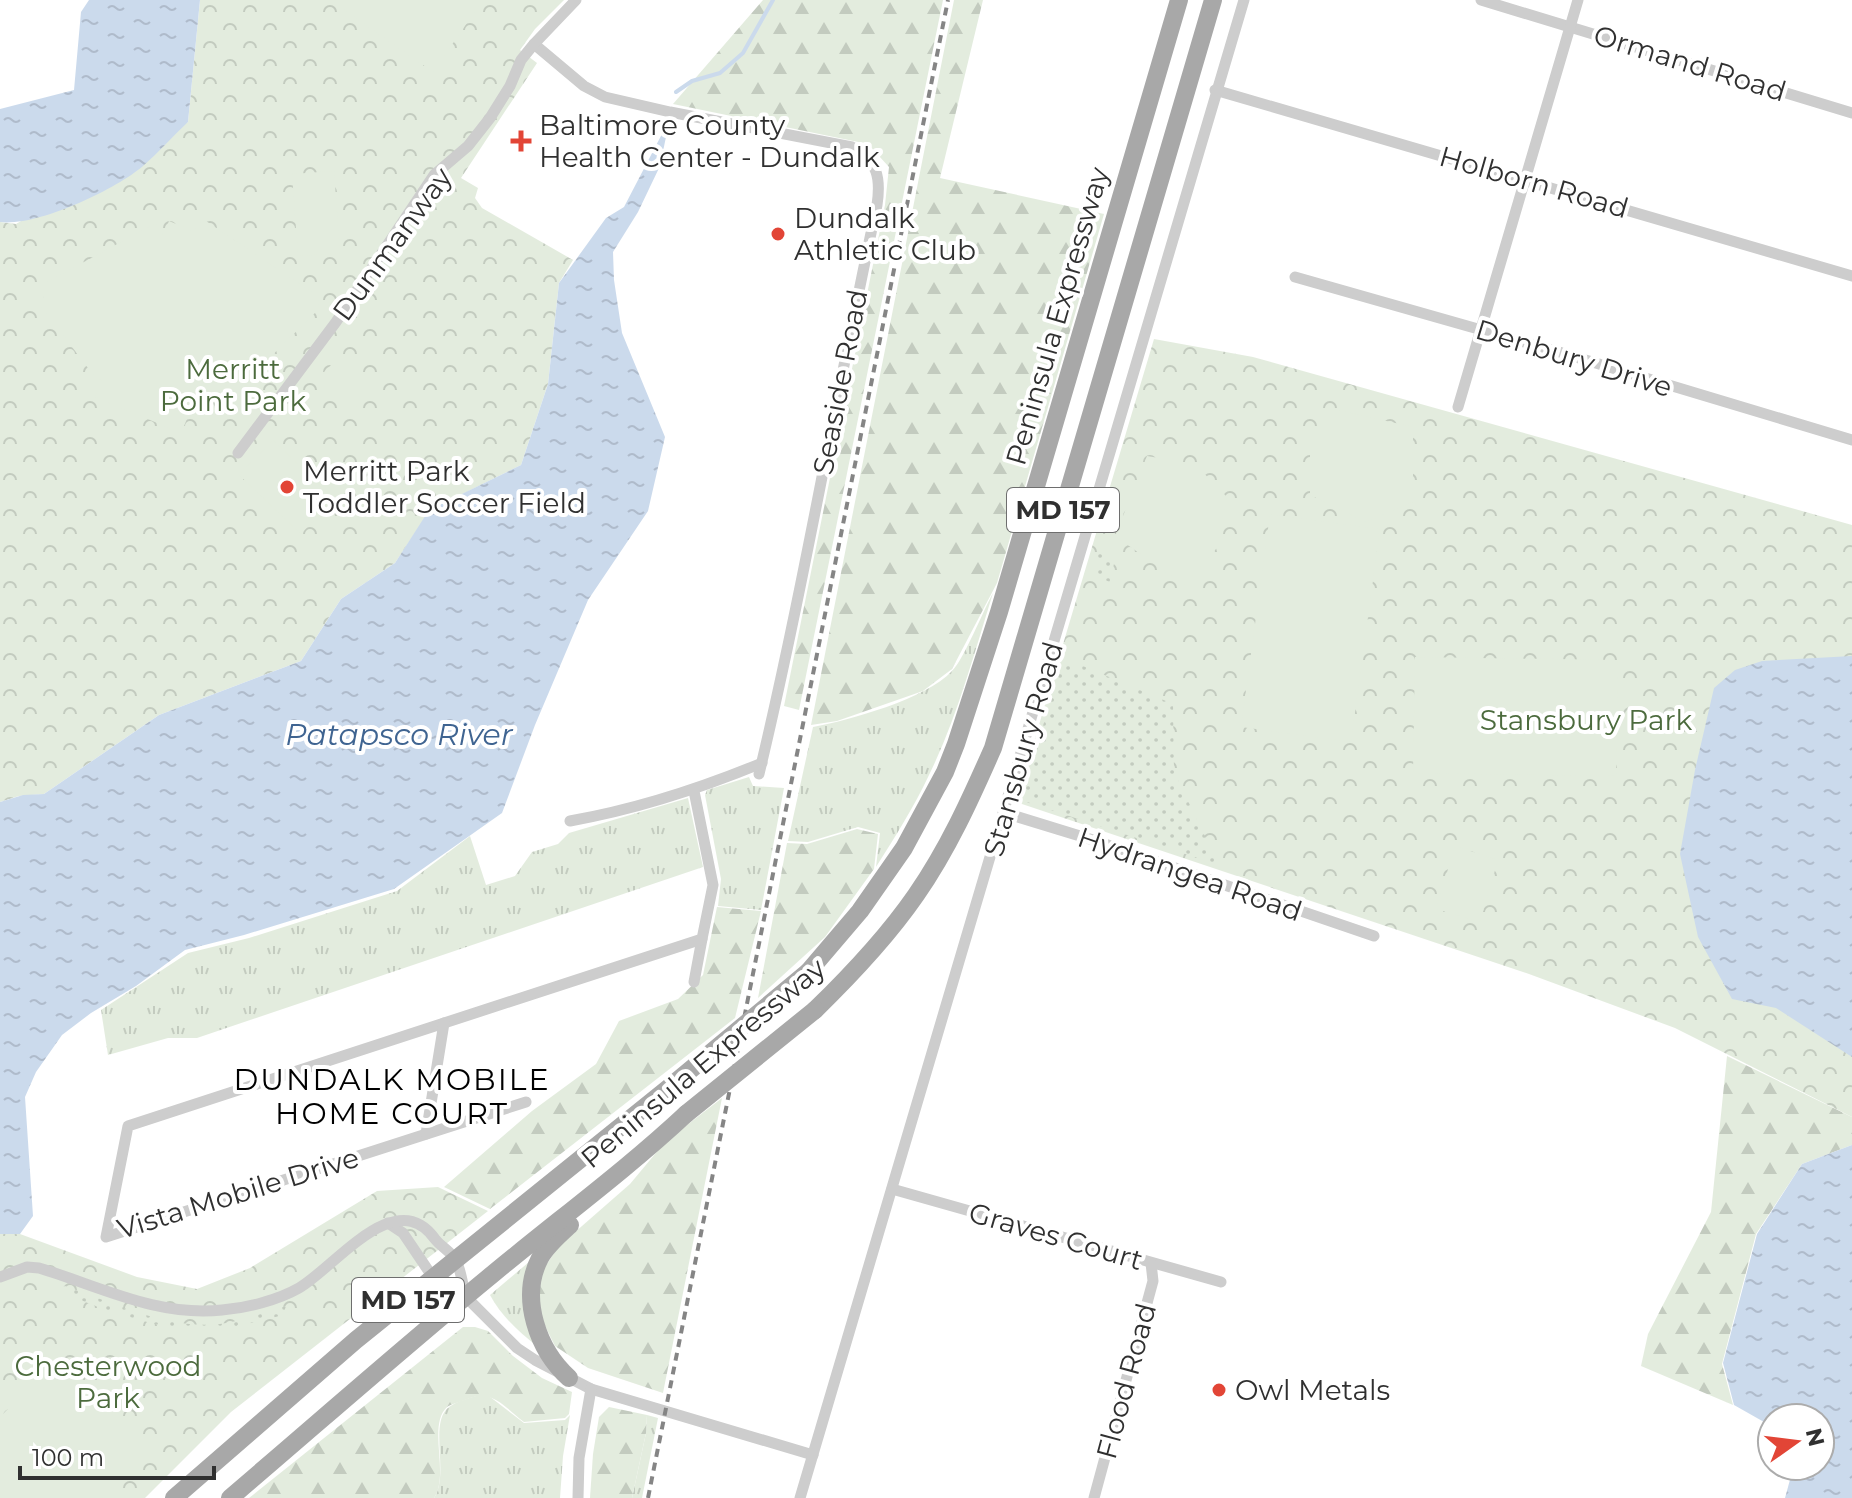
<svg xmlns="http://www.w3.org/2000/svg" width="1852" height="1498" font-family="Montserrat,sans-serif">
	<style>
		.grass { fill: url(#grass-tufts) }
		.forest { fill: url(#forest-firs) }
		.park { fill: url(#park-crowns) }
		.garden { fill: url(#garden-dots) }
		.pitch { fill: #e3ecde }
		.water { fill: url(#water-ripples) }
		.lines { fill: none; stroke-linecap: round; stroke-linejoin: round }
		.stream { stroke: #cbdaec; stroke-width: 4 }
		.street { stroke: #cdcdcd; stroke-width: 11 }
		.primary { stroke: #a8a8a8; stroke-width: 18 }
		.rail { stroke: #858585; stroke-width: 4; stroke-dasharray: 8 6; stroke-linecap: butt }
		.primary-bridge { stroke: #a8a8a8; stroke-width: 18 }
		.poi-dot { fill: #e24536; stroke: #fff; stroke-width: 3 }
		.labels { text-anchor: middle; stroke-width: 8; stroke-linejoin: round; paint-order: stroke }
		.shield { fill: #fff; stroke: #6e6e6e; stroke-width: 2 }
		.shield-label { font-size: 26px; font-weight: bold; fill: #303030 }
		.street-label { font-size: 28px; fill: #303030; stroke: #fff }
		.poi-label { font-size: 28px; fill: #303030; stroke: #fff; text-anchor: start }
		.park-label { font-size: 28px; fill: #4c6b3d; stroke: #fff }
		.water-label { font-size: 30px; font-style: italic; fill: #3f6491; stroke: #fff }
		.neighbourhood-label { font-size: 30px; letter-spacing: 2px; fill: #000; stroke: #fff }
	</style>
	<defs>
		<pattern id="grass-tufts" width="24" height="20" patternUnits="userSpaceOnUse" patternTransform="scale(2)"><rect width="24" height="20" fill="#e3ecde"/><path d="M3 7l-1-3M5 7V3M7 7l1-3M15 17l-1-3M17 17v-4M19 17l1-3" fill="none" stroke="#c3cbbf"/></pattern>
		<pattern id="forest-firs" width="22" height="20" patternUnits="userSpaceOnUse" patternTransform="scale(2)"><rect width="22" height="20" fill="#e3ecde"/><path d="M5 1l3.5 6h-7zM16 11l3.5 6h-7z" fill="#c3cbbf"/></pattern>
		<pattern id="park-crowns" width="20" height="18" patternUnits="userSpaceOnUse" patternTransform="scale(2)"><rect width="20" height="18" fill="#e3ecde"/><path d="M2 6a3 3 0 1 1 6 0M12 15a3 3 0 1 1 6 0" fill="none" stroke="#c3cbbf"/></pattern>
		<pattern id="garden-dots" width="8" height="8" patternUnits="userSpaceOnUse" patternTransform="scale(2)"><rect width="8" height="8" fill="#e3ecde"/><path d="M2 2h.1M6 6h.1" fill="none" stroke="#c3cbbf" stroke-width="1.8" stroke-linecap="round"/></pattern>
		<pattern id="water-ripples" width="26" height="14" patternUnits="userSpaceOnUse" patternTransform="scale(2)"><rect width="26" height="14" fill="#cbdaec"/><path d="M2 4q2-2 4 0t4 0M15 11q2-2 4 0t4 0" fill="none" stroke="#afbbcb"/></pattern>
	</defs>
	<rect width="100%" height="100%" fill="#fff"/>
	<g class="grass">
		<path d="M993 593C974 654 957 718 929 775 914 807 895 837 876 867L880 833 858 827 808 842 788 841 813 727C850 720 926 699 952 671 964 659 983 611 993 593Z"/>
		<polygon points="749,777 753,786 784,788 761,910 718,906 721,879 705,795 707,790"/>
		<polygon points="688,798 703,867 197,1038 168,1038 108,1055 101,1010 188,953 249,938 397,891 470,836 486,885 515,876 532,852 558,844 569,833"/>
		<path d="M529 1262 538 1347C520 1333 501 1316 490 1295Z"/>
		<path d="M479 1395 489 1396 524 1423 565 1420 570 1415 563 1456 560 1498H434C450 1474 428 1423 449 1407 457 1401 470 1398 479 1395Z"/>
		<polygon points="647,1415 658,1418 642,1498 632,1498 646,1433"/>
	</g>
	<g class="forest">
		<polygon points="763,0 943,0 799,710 784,706 885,205 889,167 868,144 673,104"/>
		<polygon points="954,0 983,0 940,178 1104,214 997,583 952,669 923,691 837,721 811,725"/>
		<polygon points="857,829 878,834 874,869 825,937 758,998 787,843 807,844"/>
		<polygon points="717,907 761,911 735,1018 490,1209 444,1187 532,1111 596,1064 619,1021 678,999 703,975"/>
		<polygon points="1727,1056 1852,1117 1852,1145 1802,1164 1756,1234 1722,1364 1733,1405 1641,1366 1648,1334 1711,1212"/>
		<polygon points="722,1098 663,1393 588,1368 555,1346 538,1312 541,1273 558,1247 630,1184 665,1142"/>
		<path d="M463 1327H475L488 1331 513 1356 542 1378 572 1392 569 1414 565 1418 524 1422C503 1406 492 1388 465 1400 460 1402 451 1404 447 1407 427 1426 450 1474 434 1498H249Z"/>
		<polygon points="609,1407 647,1415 646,1433 632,1498 590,1498 593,1454 599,1417"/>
	</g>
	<g class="park">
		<polygon points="200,0 564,0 535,29 520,50 537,63 461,178 478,188 475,198 482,208 573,260 559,283 548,384 521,465 430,510 395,563 341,599 301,661 159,715 44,794 19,796 0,802 0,222 16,224 188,122"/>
		<polygon points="1154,339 1253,357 1852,525 1852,1117 1675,1028 1529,974 1016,802"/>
		<polygon points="438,1187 488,1211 231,1412 145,1498 0,1498 0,1234 20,1234 137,1277 197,1289 250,1268 377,1191"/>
	</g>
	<g class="garden">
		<polygon points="1098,553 1115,559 1110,582 1092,575"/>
		<polygon points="1064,658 1173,704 1174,772 1219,865 1020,800"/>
		<path d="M65 1286C114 1303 167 1330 220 1324 243 1321 264 1312 286 1306L283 1315C217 1333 183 1335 117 1313 98 1307 77 1300 60 1289Z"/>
	</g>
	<g class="pitch">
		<polygon points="330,0 483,0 433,72"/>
		<polygon points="334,171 340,253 298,256 292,174"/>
		<polygon points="203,219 318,296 319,309 221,406 199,391 181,433 95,397 102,381 94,376 41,306 47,282 156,223 163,235 169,221 193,231"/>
		<polygon points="340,356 374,388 356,407 322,374"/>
		<polygon points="1329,408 1413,427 1413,502 1366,522 1310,495 1310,446"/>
		<polygon points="273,440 334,499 301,534 239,475"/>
		<polygon points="1147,456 1195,464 1227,497 1216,549 1184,585 1115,536"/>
		<polygon points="1270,514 1380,529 1351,742 1241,727"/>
		<polygon points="1415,657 1618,660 1616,776 1413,773"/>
		<polygon points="1455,846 1498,860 1480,922 1436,909"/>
		<polygon points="57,1359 147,1448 102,1498 0,1498 0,1417"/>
	</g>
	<g class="water">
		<path d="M89 0H200L188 122C173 136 159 152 143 166 115 190 36 227 0 222V109L74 90 81 12Z"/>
		<polygon points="663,132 667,132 660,166 638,212 613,252 614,280 622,333 665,437 648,511 588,600 535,725 502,813 394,889 244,935 185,950 136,986 91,1013 62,1035 36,1072 25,1097 33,1216 20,1234 0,1234 0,802 23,795 44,794 159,715 301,661 341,599 395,563 429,510 521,465 548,384 559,283 606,218 624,207"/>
		<polygon points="1852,656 1852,1057 1776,1008 1732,999 1698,937 1680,854 1695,770 1714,688 1735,670 1762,661"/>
		<polygon points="1852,1145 1852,1498 1785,1498 1791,1476 1786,1466 1820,1466 1820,1418 1772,1418 1772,1439 1764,1422 1734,1405 1723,1363 1757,1234 1802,1164"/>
	</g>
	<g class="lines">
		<polyline class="stream" points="676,92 692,81 720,73 743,53 773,0"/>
		<g class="street">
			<polyline points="1481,0 1852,113"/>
			<path d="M534 44 584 86 605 97 670 112 852 147C878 161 881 178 877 205 836 394 804 586 759 774"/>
			<polyline points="1215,90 1852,276"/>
			<polyline points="1295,277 1559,352 1852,440"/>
			<polyline points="1458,407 1578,0"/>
			<polyline points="238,453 336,322 434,175 468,146 490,118 510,86 521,60 534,44 576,0"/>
			<polyline points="1005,813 1093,840 1374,936"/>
			<path d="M570 821C638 809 699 789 762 763"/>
			<polyline points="694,982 702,939"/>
			<polyline points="526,1102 106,1237 128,1126 702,939 713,885 694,791"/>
			<polyline points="426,1134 444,1023"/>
			<polyline points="892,1189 1221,1282"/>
			<polyline points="388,1223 403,1233 434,1279 465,1296 517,1348 535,1360 591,1389 813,1455"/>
			<path d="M0 1277 27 1267 39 1268C99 1286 157 1317 222 1310 247 1308 278 1300 299 1288 335 1267 396 1184 435 1239 441 1247 452 1252 456 1261 461 1270 463 1285 465 1296"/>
			<polyline points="578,1498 579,1458 591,1389"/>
			<polyline points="800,1498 1244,0"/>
			<polyline points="1094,1498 1153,1281 1151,1263"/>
		</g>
		<g class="primary">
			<polyline points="808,972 860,911 904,848 945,772 956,744 999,612 1179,0"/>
			<path d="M815 1010C851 975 887 937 916 895 948 849 971 798 993 748L1213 0"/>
			<path d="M569 1378C538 1350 519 1298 540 1258 547 1245 559 1235 570 1225"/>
			<polyline points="174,1498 356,1340 671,1086"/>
			<path d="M230 1498C318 1423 405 1346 494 1273 558 1220 626 1170 686 1114"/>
		</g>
		<polyline class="rail" points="648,1498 948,0"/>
		<g class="primary-bridge">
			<polyline points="671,1086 808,972"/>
			<polyline points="686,1114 815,1010"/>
		</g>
	</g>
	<g class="poi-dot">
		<path d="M517 129h8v8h8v8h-8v8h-8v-8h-8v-8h8z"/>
		<circle cx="778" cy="234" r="8"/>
		<circle cx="287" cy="487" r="8"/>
		<circle cx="1219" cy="1390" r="8"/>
	</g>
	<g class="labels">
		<g class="shield">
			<rect x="1007" y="488" width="112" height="44" rx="6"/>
			<rect x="352" y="1278" width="112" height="44" rx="6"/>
		</g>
		<g class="shield-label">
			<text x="1063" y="519">MD 157</text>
			<text x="408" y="1309">MD 157</text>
		</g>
		<g class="street-label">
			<text transform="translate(1690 63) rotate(17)" y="10">Ormand Road</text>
			<text transform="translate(1534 182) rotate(16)" y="10">Holborn Road</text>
			<text transform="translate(392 244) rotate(-54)" y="10">Dunmanway</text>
			<text transform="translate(1057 316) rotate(-74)" y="10">Peninsula Expressway</text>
			<text transform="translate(1574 358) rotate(17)" y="10">Denbury Drive</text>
			<text transform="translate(840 382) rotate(-79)" y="10">Seaside Road</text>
			<text transform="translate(1023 749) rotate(-74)" y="10">Stansbury Road</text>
			<text transform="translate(1190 874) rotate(19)" y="10">Hydrangea Road</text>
			<text transform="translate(703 1063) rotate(-40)" y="10">Peninsula Expressway</text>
			<text transform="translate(238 1193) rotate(-17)" y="10">Vista Mobile Drive</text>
			<text transform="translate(1056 1236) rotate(16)" y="10">Graves Court</text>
			<text transform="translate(1126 1381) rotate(-75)" y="10">Flood Road</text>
		</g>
		<g class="poi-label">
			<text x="539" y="135">Baltimore County<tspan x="539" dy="32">Health Center - Dundalk</tspan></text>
			<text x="794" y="228">Dundalk<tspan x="794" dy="32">Athletic Club</tspan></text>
			<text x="303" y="481">Merritt Park<tspan x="303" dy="32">Toddler Soccer Field</tspan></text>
			<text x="1235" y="1400">Owl Metals</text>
		</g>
		<g class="park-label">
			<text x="233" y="379">Merritt<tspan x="233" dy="32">Point Park</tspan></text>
			<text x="1586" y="730">Stansbury Park</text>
			<text x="108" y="1376">Chesterwood<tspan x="108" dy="32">Park</tspan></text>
		</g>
		<g class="water-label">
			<text x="399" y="745">Patapsco River</text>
		</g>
		<g class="neighbourhood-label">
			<text x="392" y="1090">DUNDALK MOBILE<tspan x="392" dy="34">HOME COURT</tspan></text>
		</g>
	</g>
	<g transform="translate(1796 1442) rotate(76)"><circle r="38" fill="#ffffff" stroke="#acacac" stroke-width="2"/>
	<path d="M0-6L14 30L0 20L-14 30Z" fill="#e24536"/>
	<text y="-12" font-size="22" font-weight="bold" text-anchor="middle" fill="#303030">N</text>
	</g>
	<path d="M20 1466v12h194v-12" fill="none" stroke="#303030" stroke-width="4"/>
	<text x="32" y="1466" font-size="24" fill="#303030" stroke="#ffffff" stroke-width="6" paint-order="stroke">100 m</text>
</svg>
